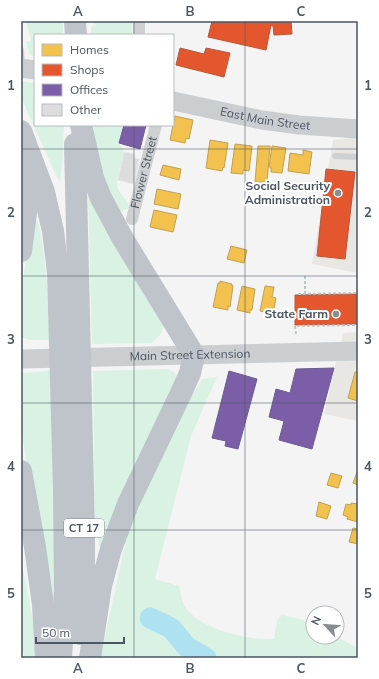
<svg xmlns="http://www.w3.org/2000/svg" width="379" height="679" font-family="Mulish,sans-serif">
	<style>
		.commercial { fill: #e8e7e3 }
		.green { fill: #d9f2e3 }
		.homes { fill: #f2c14e; stroke: #c0a154 }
		.shops { fill: #e4572e; stroke: #b6573d }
		.offices { fill: #7b5ea7; stroke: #6c5c92 }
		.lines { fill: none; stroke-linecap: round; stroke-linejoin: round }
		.river { stroke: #aee2f0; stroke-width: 21 }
		.building { fill: #ddddde; stroke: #e5e6e7 }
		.path { stroke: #bcc7c4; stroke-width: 2; stroke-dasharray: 3 2; stroke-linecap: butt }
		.service { stroke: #ced0d2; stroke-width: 6 }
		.minor { stroke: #ced0d2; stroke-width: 12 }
		.primary { stroke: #caced1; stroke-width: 19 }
		.motorway { stroke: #bec4c9; stroke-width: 22 }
		.grid { fill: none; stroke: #4a5661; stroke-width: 1; stroke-opacity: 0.55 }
		.poi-dot { fill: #868d94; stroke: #fff; stroke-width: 1.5 }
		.labels { text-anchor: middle; stroke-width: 4; stroke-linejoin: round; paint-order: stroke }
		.shield { fill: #fff; stroke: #808990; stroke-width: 1 }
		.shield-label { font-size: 11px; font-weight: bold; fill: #4a5661 }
		.street-label { font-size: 12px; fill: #4a5661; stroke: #fff }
		.poi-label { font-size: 12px; font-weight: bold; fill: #4a5661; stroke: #fff; text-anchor: end }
		.neatline { fill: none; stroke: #4a5661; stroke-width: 1.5 }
		.grid-label { font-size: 13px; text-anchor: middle; font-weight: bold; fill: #4a5661 }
	</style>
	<rect width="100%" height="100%" fill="#f4f4f4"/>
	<g class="commercial">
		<polygon points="358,137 358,273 312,264 333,140"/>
		<polygon points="358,332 358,421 324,414 343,333"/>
	</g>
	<g class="green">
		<polygon points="26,21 63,21 63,35 35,35 35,57 30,55 26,42 31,41"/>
		<polygon points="94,21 132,21 132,35 91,35 91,28 94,25"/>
		<polygon points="21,81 35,83 35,125 64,125 62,165 60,182 55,173 21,97"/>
		<path d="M93 125H124L119 143 124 152C122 161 115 182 118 189 122 197 128 198 129 208L122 211 114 208 97 158Z"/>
		<polygon points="88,192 164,324 161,334 152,343 92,344"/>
		<path d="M34 219 38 221C47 260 48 300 49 340H29L22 337 21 333V292L31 227Z"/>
		<path d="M167 369C174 371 178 375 177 383L145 443 118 504 101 546H99L95 516 93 371Z"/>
		<polygon points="50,370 54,531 54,604 45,573 21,428 21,373 41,372"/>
		<path d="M217 377 191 436 155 579 179 586C181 594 182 605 188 611 206 631 249 640 274 639L277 620 282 615 300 619 313 624V637H337L358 648V658H100L128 532 180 415 202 379Z"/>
		<polygon points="21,564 26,582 39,658 24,658 24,652 21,651"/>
	</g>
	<g class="homes">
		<polygon points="175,116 193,120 189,139 186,138 185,143 170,140"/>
		<polygon points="210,140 228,143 224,168 223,167 222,171 206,168"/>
		<polygon points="235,144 252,146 249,171 243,170 243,174 231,173"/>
		<polygon points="258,146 270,146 267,182 255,182"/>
		<polygon points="272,146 286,148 282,173 271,172 271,167 269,167"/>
		<polygon points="303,150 312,152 309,174 288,171 290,153 303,155"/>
		<polygon points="163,165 181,169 179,180 160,175"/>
		<polygon points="157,189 181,194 178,209 154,204"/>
		<polygon points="154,210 177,215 173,232 150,227"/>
		<polygon points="231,246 247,250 244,263 227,259"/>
		<polygon points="220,281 232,284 232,286 233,286 230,307 228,306 228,310 213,307 218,283 220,283"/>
		<polygon points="242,286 255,289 252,310 250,310 250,313 237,310"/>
		<polygon points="265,286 274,287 272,297 276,298 273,314 260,311"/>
		<polygon points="355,372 358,372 358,401 348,398"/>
		<polygon points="357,472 358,473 358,485 353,483"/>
		<polygon points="331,473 342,476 338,488 327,485"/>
		<polygon points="319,502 331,506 327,519 316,516"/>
		<polygon points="351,503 358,504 358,522 347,519 348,517 343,515 346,504 351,505"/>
		<polygon points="353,528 358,529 358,544 349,542"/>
	</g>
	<g class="shops">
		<polygon points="212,21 291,21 292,34 274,35 273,26 271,25 266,50 208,37"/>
		<polygon points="180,48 204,54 206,48 230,53 224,77 176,65"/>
		<polygon points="326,169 355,172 345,259 317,256"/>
		<polygon points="358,294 358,324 295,325 295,295"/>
	</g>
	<g class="offices">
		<polygon points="124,125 146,125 140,149 119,143"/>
		<polygon points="334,368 312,449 279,440 284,421 269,417 276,389 290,393 296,369"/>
		<polygon points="229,371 257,379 238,449 225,446 226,441 212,438"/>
	</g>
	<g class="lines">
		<polyline class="river" points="150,618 171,628 187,647 206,658"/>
	</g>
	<polygon class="building" points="124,152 134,154 134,158 139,159 134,184 118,180"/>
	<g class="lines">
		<g class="path">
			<polyline points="298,294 358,293"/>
			<polyline points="305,294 305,275"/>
			<polyline points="296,334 295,326 358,325"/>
		</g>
		<g class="service">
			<polyline points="21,50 22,66"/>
			<polyline points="335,156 358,157"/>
		</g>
		<g class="minor">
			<polyline points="139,35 139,21"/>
			<path id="s1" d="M132 219 156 125"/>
		</g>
		<g class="primary">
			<polyline points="21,68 35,70"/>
			<path id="s2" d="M173 101 262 120 299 125 358 129"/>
			<path id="s3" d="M21 359 358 351"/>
		</g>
		<g class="motorway">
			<polyline points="75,21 76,35"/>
			<polyline points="81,125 93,178 101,198 123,239 194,355 190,373 182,391 128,504 111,549 101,586 90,658"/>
			<polyline points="21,131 44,192 53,231 58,272 64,491 65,591 61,658"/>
			<polyline points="75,144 84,532 84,593 81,634"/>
			<polyline points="21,251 29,190 29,165"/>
			<polyline points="21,471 35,547 43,605 46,658"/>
		</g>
	</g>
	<path class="grid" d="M134 21V35M245 21V658M134 125V658M21 149H358M21 276H358M21 403H358M21 530H358"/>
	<g class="poi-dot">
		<circle cx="338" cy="193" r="4"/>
		<circle cx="336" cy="314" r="4"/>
	</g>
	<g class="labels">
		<rect class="shield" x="64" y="519" width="40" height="18" rx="3"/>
		<g class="shield-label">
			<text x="84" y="532">CT 17</text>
		</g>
		<g class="street-label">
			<text dy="4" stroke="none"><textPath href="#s2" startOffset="94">East Main Street</textPath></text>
			<text dy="4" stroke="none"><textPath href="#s1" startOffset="48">Flower Street</textPath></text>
			<text dy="4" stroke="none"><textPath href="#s3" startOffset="169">Main Street Extension</textPath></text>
		</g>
		<g class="poi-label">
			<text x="330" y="190">Social Security<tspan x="330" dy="14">Administration</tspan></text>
			<text x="328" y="318">State Farm</text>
		</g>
	</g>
	<rect width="379" height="679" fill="none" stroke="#ffffff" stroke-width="44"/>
	<rect x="34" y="34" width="140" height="92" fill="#ffffff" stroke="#b7bbc0"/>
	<rect x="42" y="44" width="20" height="12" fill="#f2c14e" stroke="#b7bbc0"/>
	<text x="70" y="54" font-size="12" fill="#4a5661">Homes</text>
	<rect x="42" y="64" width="20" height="12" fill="#e4572e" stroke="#b7bbc0"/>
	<text x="70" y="74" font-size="12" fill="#4a5661">Shops</text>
	<rect x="42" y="84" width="20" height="12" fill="#7b5ea7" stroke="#b7bbc0"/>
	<text x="70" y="94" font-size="12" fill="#4a5661">Offices</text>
	<rect x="42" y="104" width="20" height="12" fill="#ddddde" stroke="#b7bbc0"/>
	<text x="70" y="114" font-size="12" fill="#4a5661">Other</text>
	<g transform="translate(325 625) rotate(296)"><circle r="19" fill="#ffffff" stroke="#b7bbc0"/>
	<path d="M0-3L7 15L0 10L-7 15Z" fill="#868d94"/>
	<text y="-6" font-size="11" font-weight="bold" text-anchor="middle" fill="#4a5661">N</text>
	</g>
	<path d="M36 637v6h88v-6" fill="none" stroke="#4a5661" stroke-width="2"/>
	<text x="42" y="637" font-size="12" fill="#4a5661" stroke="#ffffff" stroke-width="3" paint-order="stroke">50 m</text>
	<rect x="22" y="22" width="335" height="635" class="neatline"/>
	<g class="grid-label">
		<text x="78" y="16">A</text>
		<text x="190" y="16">B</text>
		<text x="301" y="16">C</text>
		<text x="11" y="90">1</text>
		<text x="368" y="90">1</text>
		<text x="11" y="217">2</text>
		<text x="368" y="217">2</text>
		<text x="11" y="344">3</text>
		<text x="368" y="344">3</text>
		<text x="11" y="471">4</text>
		<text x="368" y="471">4</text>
		<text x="11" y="598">5</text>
		<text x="368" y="598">5</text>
		<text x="78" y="673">A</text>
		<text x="190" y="673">B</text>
		<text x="301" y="673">C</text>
	</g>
</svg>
